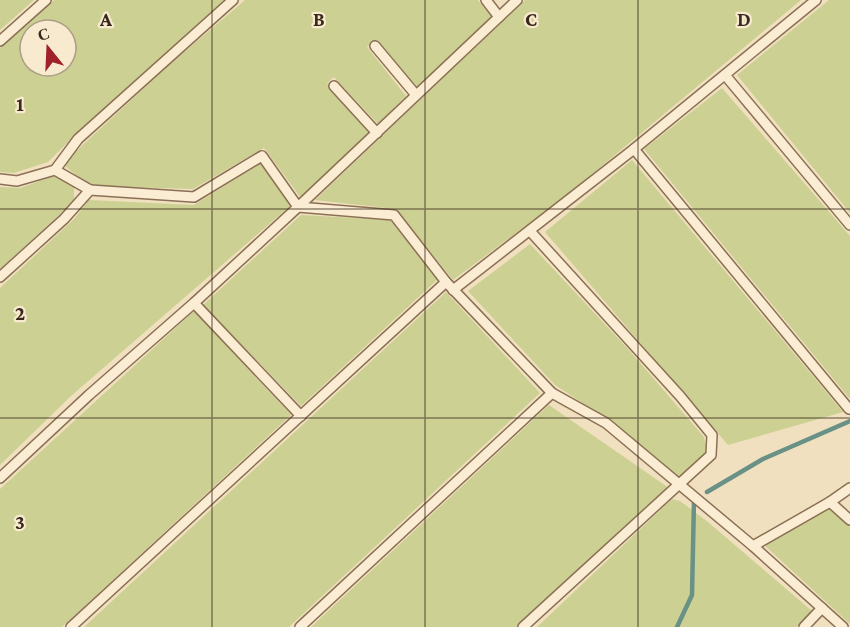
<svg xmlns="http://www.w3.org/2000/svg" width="850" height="627" font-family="'Crimson Pro',serif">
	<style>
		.green { fill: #ccd092; fill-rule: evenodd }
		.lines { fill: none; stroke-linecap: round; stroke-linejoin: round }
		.stream { stroke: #699185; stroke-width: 4.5 }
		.lane-casing { stroke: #8b7056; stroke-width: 12 }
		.lane { stroke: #fbedd3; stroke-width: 9 }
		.grid { fill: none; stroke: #39291c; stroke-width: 1.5; stroke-opacity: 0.55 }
		.grid-label { font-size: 20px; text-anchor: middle; font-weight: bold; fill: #39291c; stroke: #f8eacf; stroke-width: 4.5; stroke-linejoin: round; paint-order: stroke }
	</style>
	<rect width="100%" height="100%" fill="#f1e0bf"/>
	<g class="green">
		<polygon points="0,0 34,0 0,30"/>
		<path d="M54 0H225L84 126 48 162 14 173 0 172V48ZM30 30H66V66H30Z"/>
		<polygon points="245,0 478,0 492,18 417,88 376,40 367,47 406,96 378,124 334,77 327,83 370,134 301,198 264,148 193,189 90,186 65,166 74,153 168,66"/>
		<polygon points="525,0 801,0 567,195 453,280 395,209 315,200"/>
		<polygon points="829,0 850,0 850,213 737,75"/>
		<polygon points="722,88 850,236 850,399 644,149"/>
		<polygon points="632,160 843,412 728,445 545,232"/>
		<polygon points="261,163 290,206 71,396 0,465 0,288 74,219 89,200 194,205"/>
		<polygon points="54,176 74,186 74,201 0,269 0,187 20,188"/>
		<polygon points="301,215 390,220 438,279 301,406 203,305"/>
		<polygon points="530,244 629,350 704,437 707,452 679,478 601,415 555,385 468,291"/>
		<polygon points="446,292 540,393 289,627 84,627"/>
		<polygon points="194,311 291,415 62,627 0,627 0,489"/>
		<polygon points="549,405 669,488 517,627 311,627"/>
		<polygon points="672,499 680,501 708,522 812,611 797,627 537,627"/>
		<polygon points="829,507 850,527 850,624 763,544"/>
	</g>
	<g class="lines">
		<g class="stream">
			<polyline points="707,492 763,459 850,421"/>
			<polyline points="677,627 692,595 694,500"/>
		</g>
		<defs>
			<g id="lane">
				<polyline points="486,0 499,17"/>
				<polyline points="0,41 46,0"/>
				<polyline points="375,46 416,95"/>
				<polyline points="725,75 850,225"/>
				<polyline points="334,86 377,133"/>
				<polyline points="634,149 849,409"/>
				<polyline points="55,170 78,139 233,0"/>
				<polyline points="0,179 17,181 55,170 90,190 64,219 0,277"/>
				<polyline points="90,190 194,197 262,156 298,207 394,215 446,282"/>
				<polyline points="453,290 634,149 816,0"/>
				<polyline points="194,303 301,416"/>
				<polyline points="0,478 89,395 194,303 298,207 517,0"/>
				<polyline points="830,502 850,488"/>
				<polyline points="753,546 830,502 850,520"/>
				<polyline points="71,627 446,282 552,393"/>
				<polyline points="300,627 552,393 606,423 753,546 843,627"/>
				<polyline points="523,627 711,455 712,435 680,396 530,231"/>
				<polyline points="804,627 822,608"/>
			</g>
		</defs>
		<use href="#lane" class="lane-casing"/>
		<use href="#lane" class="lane"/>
	</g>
	<path class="grid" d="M212 0V627M425 0V627M638 0V627M0 209H850M0 418H850"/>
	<g class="grid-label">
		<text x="106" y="26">A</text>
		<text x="319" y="26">B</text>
		<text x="531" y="26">C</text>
		<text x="744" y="26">D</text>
		<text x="20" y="111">1</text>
		<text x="20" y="320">2</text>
		<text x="20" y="529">3</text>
	</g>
	<g transform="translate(48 48) rotate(342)"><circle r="28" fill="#f8eacf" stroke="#ac9d87" stroke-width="1.5"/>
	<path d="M0-4.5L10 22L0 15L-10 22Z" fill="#9f2129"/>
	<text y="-9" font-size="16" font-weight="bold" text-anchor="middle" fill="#39291c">С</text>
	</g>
</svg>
